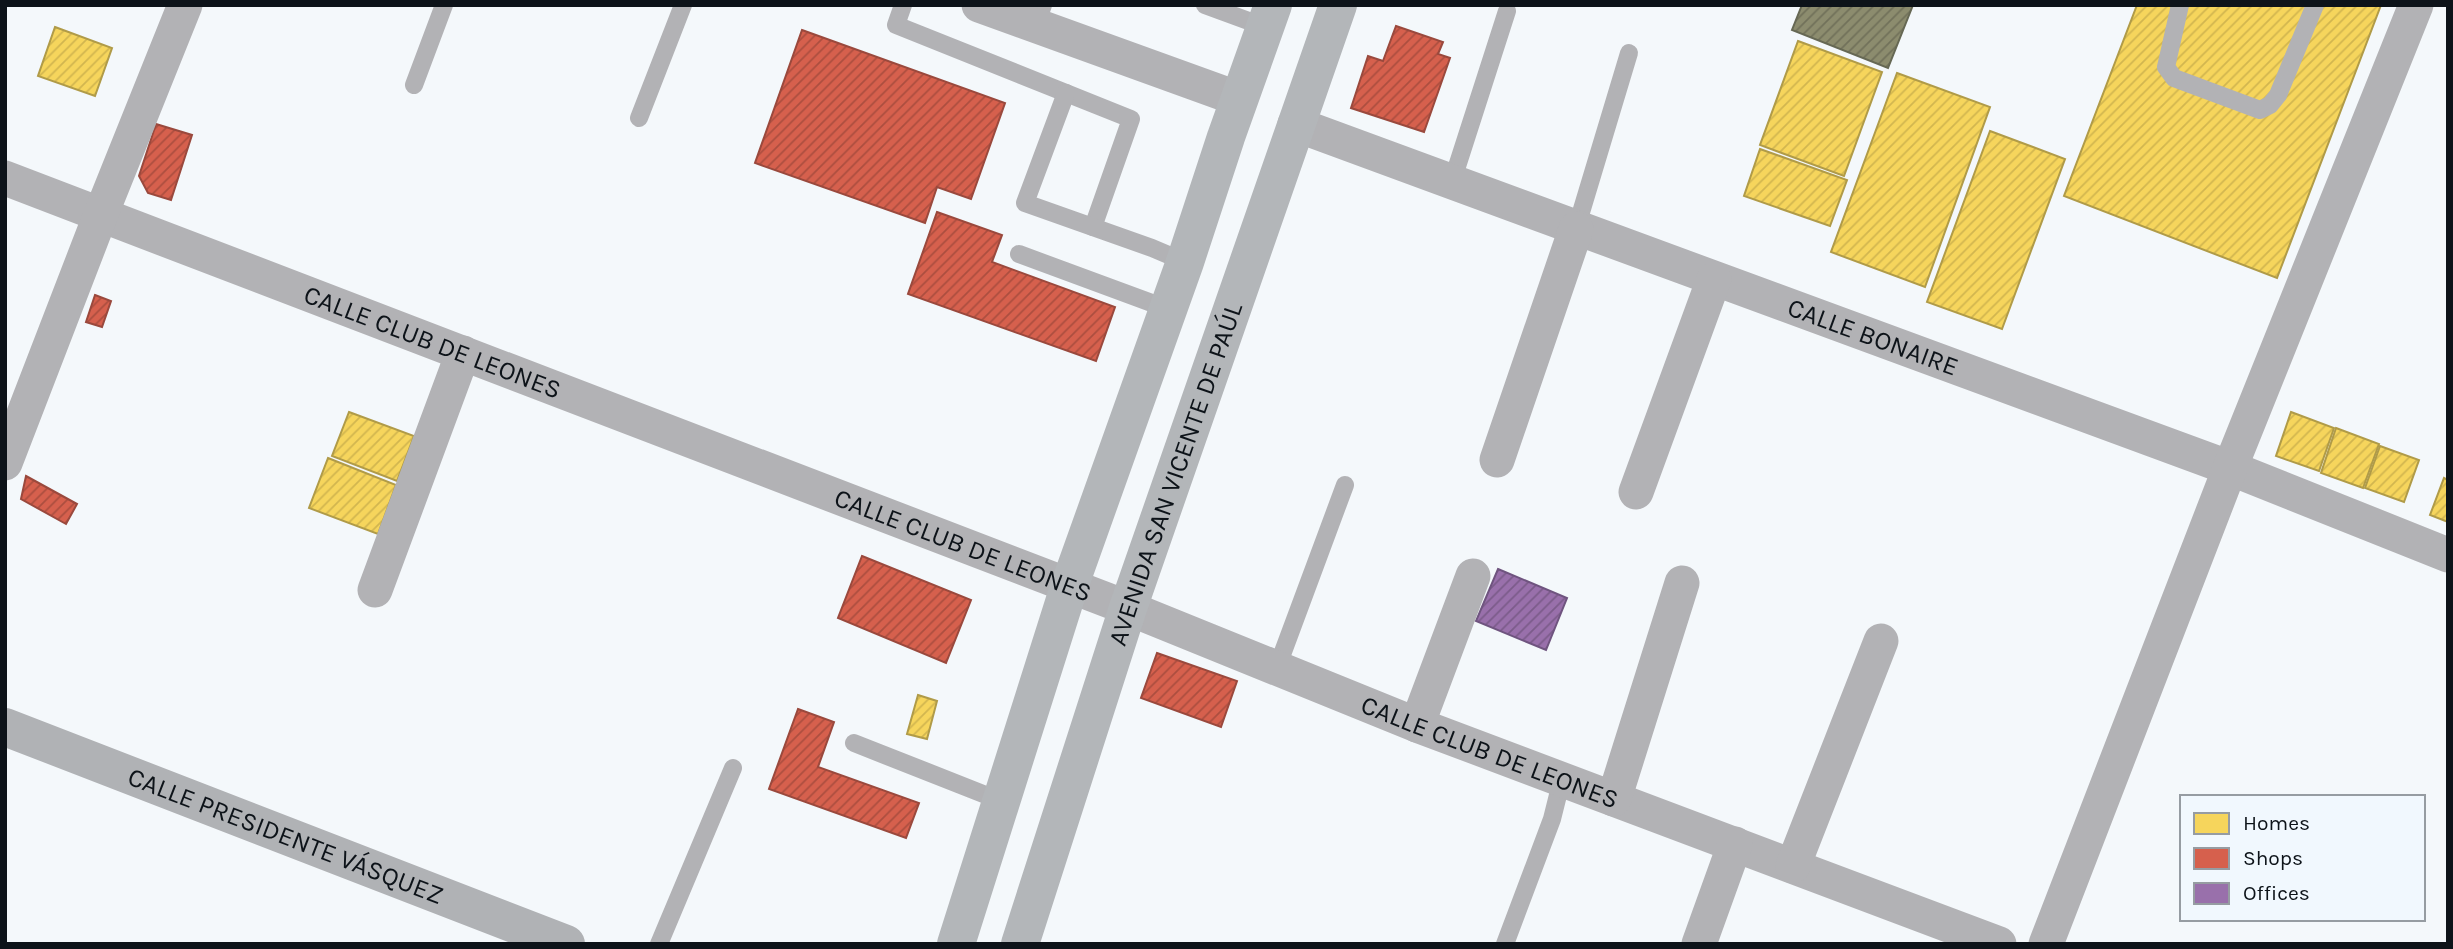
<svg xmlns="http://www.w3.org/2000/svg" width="2453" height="949" font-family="Karla,sans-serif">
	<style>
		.homes { fill: url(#homes-hatch); stroke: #b09b48; stroke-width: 2 }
		.shops { fill: url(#shops-hatch); stroke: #9a493d; stroke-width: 2 }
		.offices { fill: url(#offices-hatch); stroke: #6f547f; stroke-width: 2 }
		.industry { fill: url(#industry-hatch); stroke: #666854; stroke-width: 2 }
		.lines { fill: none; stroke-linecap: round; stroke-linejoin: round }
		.lane { stroke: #b2b2b5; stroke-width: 18 }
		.street { stroke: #b2b2b5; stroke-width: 35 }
		.secondary { stroke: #b0b2b5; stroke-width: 38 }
		.primary { stroke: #b3b6b9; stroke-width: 38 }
		.labels { text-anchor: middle; stroke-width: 7; stroke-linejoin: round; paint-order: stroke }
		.street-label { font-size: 26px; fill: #0d1319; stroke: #f1f8fe }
	</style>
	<defs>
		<pattern id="homes-hatch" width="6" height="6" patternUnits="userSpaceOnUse" patternTransform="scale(1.75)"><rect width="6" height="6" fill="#f6d55c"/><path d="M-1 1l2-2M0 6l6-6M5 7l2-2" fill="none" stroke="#d2b64f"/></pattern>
		<pattern id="shops-hatch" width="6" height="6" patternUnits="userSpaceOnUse" patternTransform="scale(1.75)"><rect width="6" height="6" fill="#d6604d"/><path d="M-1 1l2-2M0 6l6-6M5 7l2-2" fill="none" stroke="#ac4e3f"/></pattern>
		<pattern id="offices-hatch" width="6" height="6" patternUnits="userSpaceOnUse" patternTransform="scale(1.75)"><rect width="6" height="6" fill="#9970ab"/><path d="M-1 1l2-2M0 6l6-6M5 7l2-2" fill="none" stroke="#7b5b8a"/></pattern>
		<pattern id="industry-hatch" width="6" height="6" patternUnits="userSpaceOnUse" patternTransform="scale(1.75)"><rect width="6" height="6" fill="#8c8c6e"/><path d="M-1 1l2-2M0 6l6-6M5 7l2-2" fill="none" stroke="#71715a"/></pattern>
	</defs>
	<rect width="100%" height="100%" fill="#f4f8fb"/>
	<g class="homes">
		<polygon points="2137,5 2381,5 2277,278 2064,196"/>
		<polygon points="55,27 112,48 95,96 38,76"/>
		<polygon points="1798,41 1882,72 1844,176 1760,145"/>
		<polygon points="1897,73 1990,107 1925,287 1831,252"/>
		<polygon points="1990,131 2065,159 2002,329 1927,302"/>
		<polygon points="1760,149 1847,180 1830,226 1744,196"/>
		<polygon points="349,412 414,436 397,481 332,456"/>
		<polygon points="2291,412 2334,428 2319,471 2276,456"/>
		<polygon points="2336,428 2379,444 2363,488 2321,473"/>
		<polygon points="2380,446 2419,460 2404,502 2365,488"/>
		<polygon points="328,458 396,485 378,534 309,508"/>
		<polygon points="2444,478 2448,480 2448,522 2430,515"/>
		<polygon points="918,695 937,701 927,739 907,734"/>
	</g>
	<g class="shops">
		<polygon points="1396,26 1443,42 1438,54 1450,58 1424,132 1351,108 1368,56 1383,61"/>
		<polygon points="802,30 1005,103 971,199 937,187 925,223 755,163"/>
		<polygon points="156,124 192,135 171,200 148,193 139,176"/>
		<polygon points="937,212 1002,235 992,262 1115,307 1096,361 908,294"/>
		<polygon points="95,295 111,301 102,327 86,322"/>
		<polygon points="26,476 77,504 66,524 21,499"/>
		<polygon points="862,556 971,600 946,663 838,618"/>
		<polygon points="1157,653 1237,681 1221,727 1141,698"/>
		<polygon points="798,709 834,722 818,767 919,803 906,838 769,789"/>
	</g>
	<polygon class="offices" points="1498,569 1567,598 1546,650 1476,621"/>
	<polygon class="industry" points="1802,5 1913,5 1888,68 1792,30"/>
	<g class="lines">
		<g class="lane">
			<polyline points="903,5 896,25 1131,119 1093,227"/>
			<polyline points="1205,5 1265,27"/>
			<polyline points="2180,5 2166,67 2174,78 2260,110 2270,105 2278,95 2315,5"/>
			<polyline points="1036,25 1043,5"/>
			<polyline points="414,85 444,5"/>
			<polyline points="1066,93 1025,203 1152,248 1185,262"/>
			<polyline points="639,118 683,5"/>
			<polyline points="1452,182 1507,11"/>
			<polyline points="1576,229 1629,53"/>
			<polyline points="1019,254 1168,309"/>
			<polyline points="1277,668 1345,485"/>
			<polyline points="854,743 1001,801"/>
			<polyline points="659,944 733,768"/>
			<polyline points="1505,944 1552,819 1562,779"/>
		</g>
		<g class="street">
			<polyline points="979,5 1239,99"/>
			<path id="s1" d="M1295 124 2230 468 2448 555"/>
			<path id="s2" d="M5 178 1128 608 1417 725 1999 944"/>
			<polyline points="1497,460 1576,229"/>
			<polyline points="5,463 101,214 185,5"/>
			<polyline points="1636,492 1714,279"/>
			<polyline points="375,590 463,353"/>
			<polyline points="1417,725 1473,576"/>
			<polyline points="1614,799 1682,583"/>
			<polyline points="1793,866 1881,641"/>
			<polyline points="1699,944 1735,844"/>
			<polyline points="2046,944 2230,468 2416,5"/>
		</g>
		<path class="secondary" id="s3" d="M5 727 566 944"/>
		<g class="primary">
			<polyline points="956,944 1069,587 1185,262 1226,137 1273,5"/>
			<path id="s4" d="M1020 944 1128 608 1338 5"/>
		</g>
	</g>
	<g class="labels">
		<g class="street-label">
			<text dy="9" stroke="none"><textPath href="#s1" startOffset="616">CALLE BONAIRE</textPath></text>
			<text dy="9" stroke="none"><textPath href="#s2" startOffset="458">CALLE CLUB DE LEONES</textPath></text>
			<text dy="9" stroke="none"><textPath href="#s4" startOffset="495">AVENIDA SAN VICENTE DE PAÚL</textPath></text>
			<text dy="9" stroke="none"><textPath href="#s2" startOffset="1026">CALLE CLUB DE LEONES</textPath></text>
			<text dy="9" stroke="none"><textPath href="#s2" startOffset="1592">CALLE CLUB DE LEONES</textPath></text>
			<text dy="9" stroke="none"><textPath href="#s3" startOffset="301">CALLE PRESIDENTE VÁSQUEZ</textPath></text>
		</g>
	</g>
	<rect width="2453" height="949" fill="none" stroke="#0d1319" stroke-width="14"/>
	<rect x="2180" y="795" width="245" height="126" fill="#f1f8fe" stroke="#969ca2" stroke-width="2"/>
	<rect x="2194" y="813" width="35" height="21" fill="#f6d55c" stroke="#969ca2" stroke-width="2"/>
	<text x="2243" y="830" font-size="21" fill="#0d1319">Homes</text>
	<rect x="2194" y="848" width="35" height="21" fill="#d6604d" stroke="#969ca2" stroke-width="2"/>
	<text x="2243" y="865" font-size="21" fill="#0d1319">Shops</text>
	<rect x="2194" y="883" width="35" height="21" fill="#9970ab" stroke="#969ca2" stroke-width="2"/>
	<text x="2243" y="900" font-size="21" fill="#0d1319">Offices</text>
</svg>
